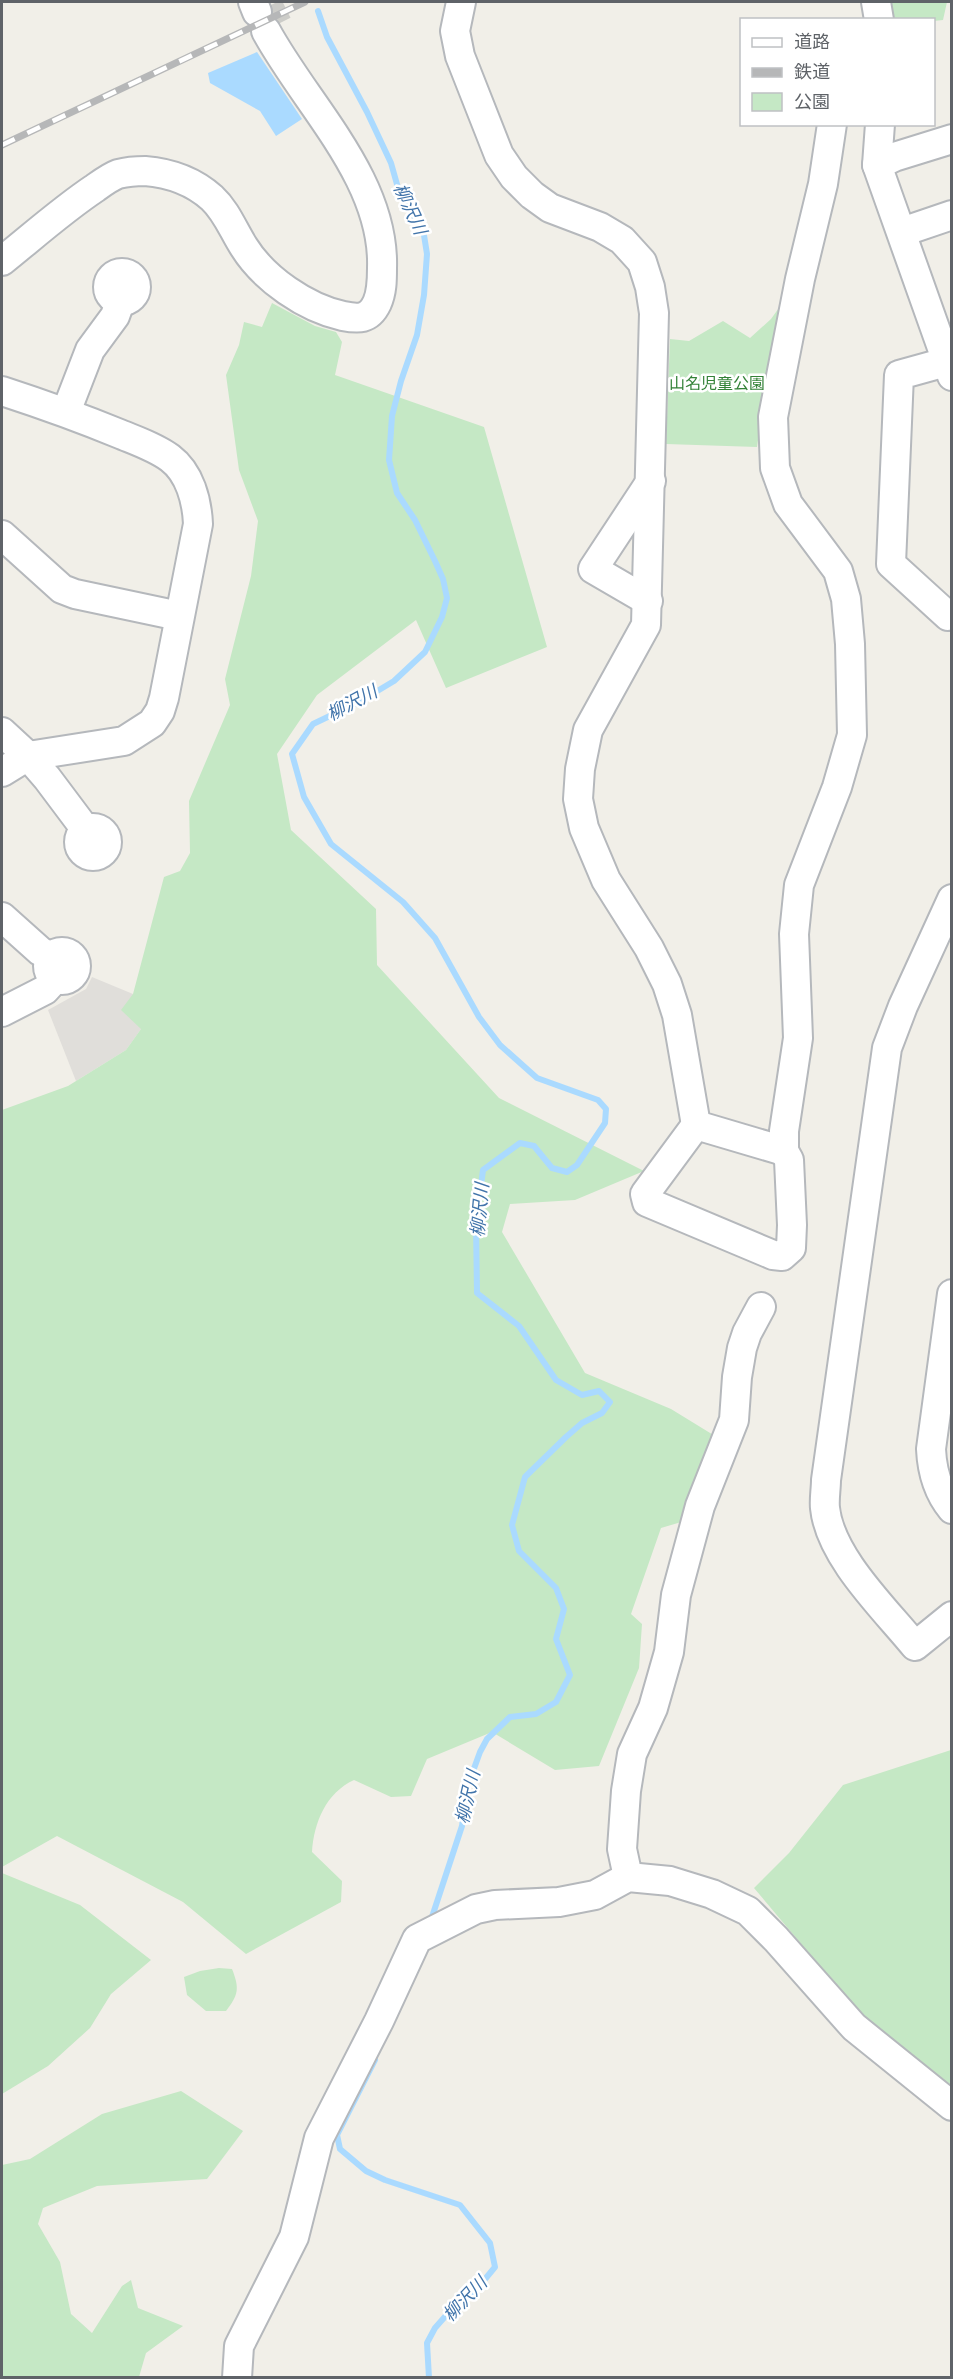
<svg xmlns="http://www.w3.org/2000/svg" width="953" height="2379" font-family="'DM Sans','Noto Sans JP',sans-serif">
	<style>
		.industrial { fill: #e0deda }
		.green { fill: #c5e8c5 }
		.water { fill: #aadaff }
		.lines { fill: none; stroke-linecap: round; stroke-linejoin: round }
		.stream { stroke: #aadaff; stroke-width: 6 }
		.minor-tunnel { stroke: #ccccc8; stroke-width: 28; stroke-dasharray: 28 14; stroke-linecap: butt }
		.minor-casing { stroke: #b5b8bc; stroke-width: 32 }
		.minor { stroke: #fff; stroke-width: 28 }
		.rail-casing { stroke: #b6b7b8; stroke-width: 7 }
		.rail { stroke: #fff; stroke-width: 4.5; stroke-dasharray: 14; stroke-linecap: butt }
		.labels { text-anchor: middle; stroke-width: 5; stroke-linejoin: round; paint-order: stroke }
		.park-label { font-size: 16px; fill: #348238; stroke: #fff }
		.water-label { font-size: 18px; font-style: italic; fill: #4174aa; stroke: #fff }
	</style>
	<rect width="100%" height="100%" fill="#f1efe8"/>
	<polygon class="industrial" points="92,977 133,994 141,1029 126,1050 76,1081 48,1010 86,989"/>
	<g class="green">
		<polygon points="887,2 947,2 943,20 934,21 934,20 891,19"/>
		<path d="M272 303 315 326 336 332 342 342 335 375 484 427 547 647 446 688 416 620 317 695 277 754 291 830 376 909 377 965 499 1098 644 1171 575 1200 510 1204 502 1232 585 1373 671 1409 715 1436 688 1520 661 1528 631 1614 642 1624 639 1668 599 1766 555 1770 492 1732 427 1759 411 1796 391 1797 354 1780C326 1793 314 1822 312 1852L342 1881 341 1902 246 1954 183 1902 57 1836 2 1867V1110L68 1086 126 1050 141 1029 121 1010 133 994 164 877 180 871 190 853 189 801 230 705 225 679 251 576 258 521 239 470 226 375 239 345 244 322 262 327Z"/>
		<polygon points="781,305 772,344 757,447 666,444 670,339 689,341 723,321 750,338 771,319"/>
		<polygon points="951,1750 951,2087 861,2015 754,1888 789,1853 843,1785"/>
		<polygon points="2,1873 80,1905 151,1960 111,1994 90,2028 48,2066 2,2094"/>
		<path d="M219 1968 232 1969C240 1989 238 1995 226 2011H206L187 1995 184 1977 200 1971Z"/>
		<polygon points="181,2091 243,2131 207,2179 97,2186 43,2208 38,2224 60,2262 71,2314 92,2333 122,2286 131,2280 138,2308 183,2326 146,2353 139,2377 2,2377 2,2165 30,2159 102,2114"/>
	</g>
	<polygon class="water" points="257,52 302,119 276,136 260,111 210,83 208,73"/>
	<g class="lines">
		<g class="stream">
			<polyline points="318,11 327,37 367,112 391,163 400,195 423,229 427,254 424,295 417,335 401,381 392,416 389,460 397,493 415,520 435,561 443,579 447,598 442,617 425,652 394,681 359,702 313,724 292,754 304,797 331,844 403,902 435,938 479,1017 500,1045 537,1078 598,1100 606,1109 605,1123 577,1165 567,1172 552,1168 534,1146 520,1143 483,1170 476,1224 477,1293 519,1326 556,1380 582,1395 599,1391 610,1402 602,1413 582,1423 566,1437 525,1477 512,1525 519,1551 556,1588 564,1609 556,1639 570,1675 556,1702 536,1714 510,1717 487,1739 480,1752 468,1785 462,1826 430,1923"/>
			<polyline points="375,2060 337,2135 340,2149 366,2171 385,2180 460,2205 490,2243 495,2267 477,2289 457,2303 435,2328 427,2343 429,2378"/>
		</g>
		<polyline class="minor-tunnel" points="269,6 278,24"/>
		<defs>
			<g id="minor">
				<polyline points="253,2 257,12"/>
				<polyline points="461,2 455,31 460,56 499,155 514,177 532,195 550,208 600,227 622,240 642,262 650,287 654,313 646,625 588,730 580,769 578,799 584,828 606,880 649,948 667,984 677,1015 696,1125 784,1151 784,1131 798,1038 794,934 799,885 837,787 852,735 850,644 846,599 838,571 788,504 775,468 773,417 800,279 823,184 832,124"/>
				<polyline points="876,2 879,20"/>
				<polyline points="880,124 877,165 952,376"/>
				<polyline points="877,165 894,157 952,139"/>
				<polyline points="902,232 952,215"/>
				<path d="M2 261C32 237 62 210 95 188 102 183 110 177 118 174 126 172 137 171 145 171 170 173 193 181 212 198 227 212 233 230 244 247 264 279 306 308 343 316 358 319 369 320 377 303 382 292 382 280 382 268 385 179 306 105 266 31"/>
				<circle cx="122" cy="287" r="14"/>
				<polyline points="946,362 899,375 891,564 948,616 952,615"/>
				<path d="M2 391C42 404 81 418 120 434 137 441 155 447 170 458 190 473 197 501 198 524L164 698 160 711 152 723 124 741 28 756 2 772"/>
				<polyline points="66,412 90,350 115,316 120,302"/>
				<polyline points="2,535 62,589 75,594 179,616"/>
				<polyline points="648,601 593,569 651,481"/>
				<polyline points="2,732 28,756 47,778 86,830"/>
				<circle cx="93" cy="842" r="14"/>
				<path d="M952 899 903 1006 887 1048 826 1480C826 1489 824 1499 825 1508 830 1557 885 1609 915 1646L952 1616"/>
				<polyline points="2,917 40,951 51,957"/>
				<circle cx="62" cy="966" r="14"/>
				<polyline points="2,1012 45,990 56,978"/>
				<polyline points="696,1125 645,1194 647,1202 773,1255 782,1256 791,1248 792,1225 789,1160 784,1151"/>
				<path d="M952 1294 931 1449C932 1471 938 1492 952 1509"/>
				<polyline points="628,1877 622,1849 626,1791 632,1754 653,1708 669,1652 676,1595 700,1506 734,1420 737,1377 742,1348 747,1333 761,1307"/>
				<polyline points="237,2378 239,2346 294,2237 319,2138 379,2021 417,1939 476,1909 495,1905 559,1902 595,1895 628,1877 670,1881 712,1894 748,1911 776,1939 854,2027 952,2106"/>
			</g>
		</defs>
		<use href="#minor" class="minor-casing"/>
		<use href="#minor" class="minor"/>
		<defs>
			<polyline id="rail" points="2,145 305,2"/>
		</defs>
		<use href="#rail" class="rail-casing"/>
		<use href="#rail" class="rail"/>
	</g>
	<g class="labels">
		<g class="park-label">
			<text x="717" y="389">山名児童公園</text>
		</g>
		<g class="water-label">
			<text transform="translate(410 209) rotate(65)" y="6">柳沢川</text>
			<text transform="translate(352 703) rotate(-28)" y="6">柳沢川</text>
			<text transform="translate(480 1210) rotate(-85)" y="6">柳沢川</text>
			<text transform="translate(468 1797) rotate(-77)" y="6">柳沢川</text>
			<text transform="translate(465 2299) rotate(-46)" y="6">柳沢川</text>
		</g>
	</g>
	<rect width="953" height="2379" fill="none" stroke="#5f6368" stroke-width="6"/>
	<rect x="740" y="18" width="195" height="108" fill="#ffffff" stroke="#bfc1c3" stroke-width="1.5"/>
	<rect x="752" y="38" width="30" height="9" fill="#ffffff" stroke="#bfc1c3" stroke-width="1.5"/>
	<text x="794" y="48" font-size="18" fill="#5f6368">道路</text>
	<rect x="752" y="68" width="30" height="9" fill="#b6b7b8" stroke="#bfc1c3" stroke-width="1.5"/>
	<text x="794" y="78" font-size="18" fill="#5f6368">鉄道</text>
	<rect x="752" y="93" width="30" height="18" fill="#c5e8c5" stroke="#bfc1c3" stroke-width="1.5"/>
	<text x="794" y="108" font-size="18" fill="#5f6368">公園</text>
</svg>
